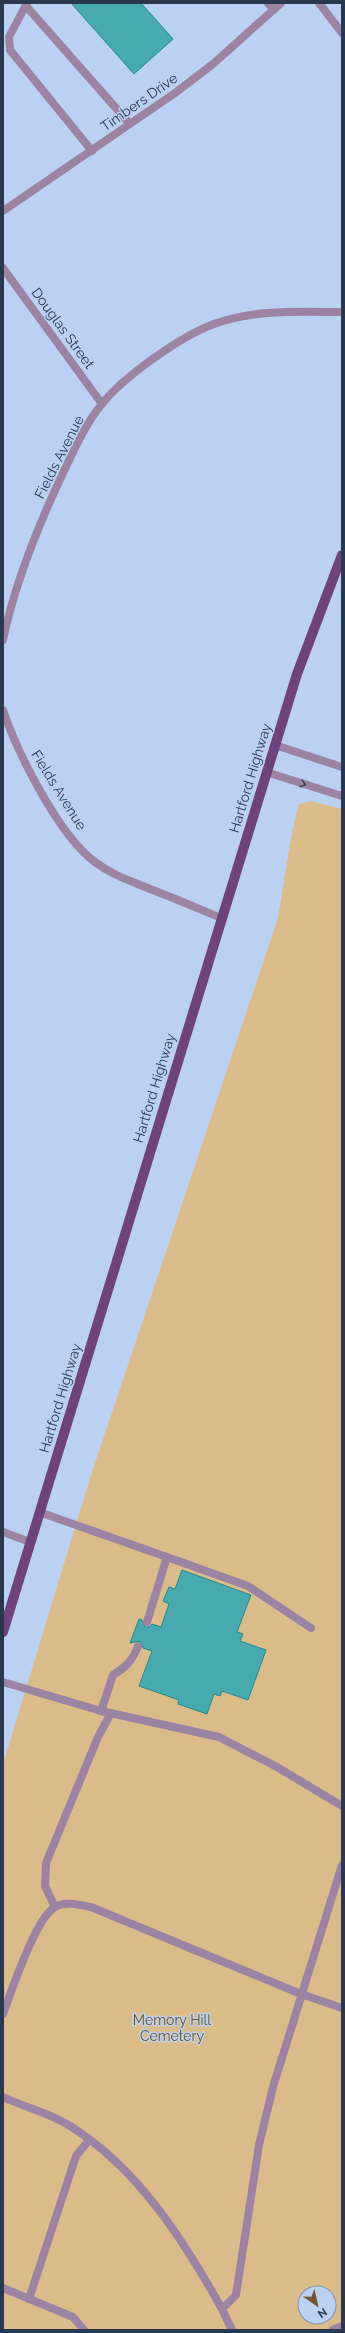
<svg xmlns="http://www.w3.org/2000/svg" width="345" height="2333" font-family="Raleway,sans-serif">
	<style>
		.green { fill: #dbbc89; fill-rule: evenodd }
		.building { fill: #47aab0; stroke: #208c92 }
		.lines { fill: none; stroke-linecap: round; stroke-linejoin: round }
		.service { stroke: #9d83a3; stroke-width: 8 }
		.minor { stroke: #9d83a3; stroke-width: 8 }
		.tertiary { stroke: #9d83a3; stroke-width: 8 }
		.primary { stroke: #70427b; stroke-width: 10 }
		.oneway { stroke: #404660 }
		.labels { text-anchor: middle; stroke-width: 3; stroke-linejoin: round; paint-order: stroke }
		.street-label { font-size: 14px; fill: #29374f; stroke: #bbd1f4 }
		.park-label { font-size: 14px; fill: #725109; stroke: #bbd1f4 }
	</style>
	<rect width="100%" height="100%" fill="#bbd1f4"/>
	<path class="green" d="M311 801 342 809V2330H3V1764L91 1475 278 918 292 832 299 804ZM305 2293H329V2317H305Z"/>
	<g class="building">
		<polygon points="71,3 141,3 173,39 134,74"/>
		<polygon points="182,1570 251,1595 237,1632 243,1634 240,1641 266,1650 248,1700 222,1691 220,1696 214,1694 207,1714 178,1704 179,1700 139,1686 152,1651 143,1648 140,1641 130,1643 139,1619 142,1620 145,1627 149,1627 152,1624 161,1627 169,1604 163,1601 169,1587 175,1589"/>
	</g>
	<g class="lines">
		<g class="service">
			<polyline points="27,3 9,37 10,50 92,151"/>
			<polyline points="268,3 274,10"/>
			<polyline points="319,3 342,33"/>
			<polyline points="26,6 130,124"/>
			<polyline points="275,745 342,767"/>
			<polyline points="266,772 342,796"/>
			<polyline points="39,1512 167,1557 147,1622"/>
			<polyline points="3,1532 30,1542"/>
			<polyline points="167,1557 248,1586 311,1628"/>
			<path d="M3 1682 101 1711 113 1675C126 1667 133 1660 138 1646"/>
			<polyline points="101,1711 219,1737 277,1767 342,1806"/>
			<polyline points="55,1907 45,1886 46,1863 98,1737 111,1713"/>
			<path d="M3 2014C12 1990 35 1919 55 1907 65 1901 80 1905 91 1907L301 1994 342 2008"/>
			<path d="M3 2097C24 2107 50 2113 70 2126 138 2168 184 2241 222 2309"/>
			<polyline points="3,2288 73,2317 84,2330"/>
			<polyline points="29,2299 76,2156 89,2140"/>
			<polyline points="232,2330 222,2309 236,2295 259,2145 273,2087 342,1865"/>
			<polyline points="333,2330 342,2326"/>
		</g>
		<g class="minor">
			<polyline points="3,268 102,404"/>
			<path d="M3 640C15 582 38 526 63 473 74 450 85 425 101 405 123 377 181 336 214 324 254 309 299 312 342 312"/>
			<path d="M3 710C17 752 59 836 95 862 112 875 131 881 150 889 174 898 197 908 221 918"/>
		</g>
		<polyline class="tertiary" points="3,211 175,93 213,64 281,3"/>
		<polyline class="primary" points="3,1632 297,674 342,555"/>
	</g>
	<defs><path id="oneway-chevron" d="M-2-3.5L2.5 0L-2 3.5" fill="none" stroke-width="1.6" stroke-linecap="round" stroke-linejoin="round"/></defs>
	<use class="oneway" href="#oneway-chevron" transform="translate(303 784) rotate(18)"/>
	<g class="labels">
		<g class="street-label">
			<text transform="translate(139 102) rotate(-35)" y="5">Timbers Drive</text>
			<text transform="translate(63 328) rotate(54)" y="5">Douglas Street</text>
			<text transform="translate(59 457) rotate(-63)" y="5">Fields Avenue</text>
			<text transform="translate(250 778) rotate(-73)" y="5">Hartford Highway</text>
			<text transform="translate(59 790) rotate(58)" y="5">Fields Avenue</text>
			<text transform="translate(154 1088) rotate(-73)" y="5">Hartford Highway</text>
			<text transform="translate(60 1398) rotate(-73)" y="5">Hartford Highway</text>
		</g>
		<g class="park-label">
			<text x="172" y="2025">Memory Hill<tspan x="172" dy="16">Cemetery</tspan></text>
		</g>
	</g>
	<rect width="345" height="2333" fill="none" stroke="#29374f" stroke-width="8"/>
	<g transform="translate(317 2305) rotate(146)"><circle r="19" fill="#bbd1f4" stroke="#8193b2"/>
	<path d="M0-3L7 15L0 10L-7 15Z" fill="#705628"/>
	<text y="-6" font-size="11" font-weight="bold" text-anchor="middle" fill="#29374f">N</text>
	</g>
</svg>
